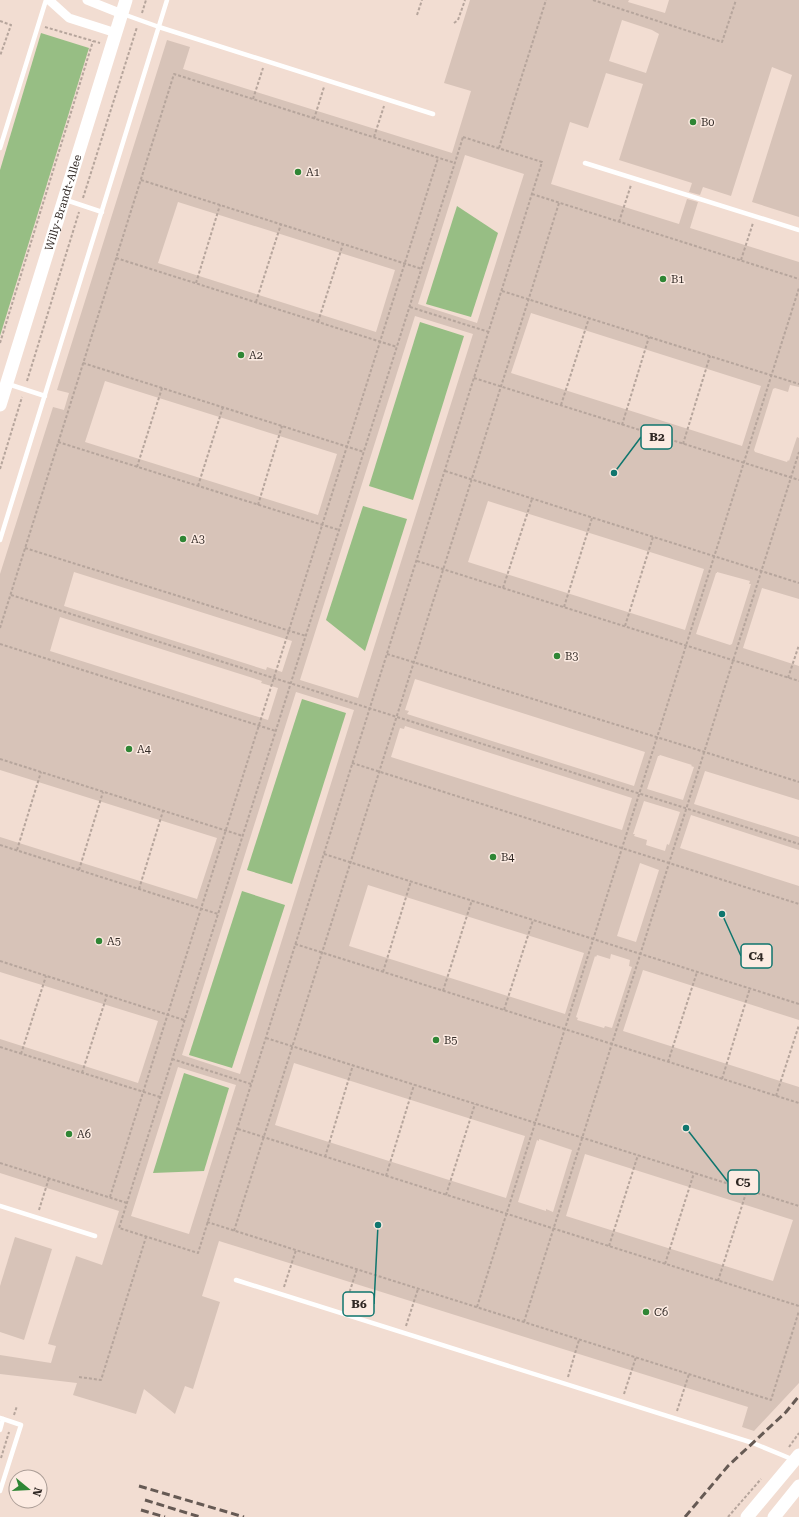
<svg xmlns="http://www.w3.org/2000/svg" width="799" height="1517" font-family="'Roboto Serif',serif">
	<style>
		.green { fill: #97be84 }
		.building { fill: #d7c3b8; fill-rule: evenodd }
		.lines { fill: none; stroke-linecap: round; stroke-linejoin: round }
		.path { stroke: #b6a59c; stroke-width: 2; stroke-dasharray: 3 2; stroke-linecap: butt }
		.lane { stroke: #fff; stroke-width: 4.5 }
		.street { stroke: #fff; stroke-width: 9 }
		.secondary { stroke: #fff; stroke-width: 13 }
		.rail { stroke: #665a54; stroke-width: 3; stroke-dasharray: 8 4; stroke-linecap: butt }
		.poi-dot { fill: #2f8635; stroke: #fcebe2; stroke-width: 1.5 }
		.labels { text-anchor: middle; stroke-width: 3; stroke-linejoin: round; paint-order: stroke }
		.poi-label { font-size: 11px; fill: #312925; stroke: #fcebe2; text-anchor: start }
		.street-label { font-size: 11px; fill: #312925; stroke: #fcebe2 }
		.leader { fill: none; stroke: #0f766e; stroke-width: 1.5 }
		.callout-dot { fill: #0f766e; stroke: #fcebe2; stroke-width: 1.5 }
		.callout { fill: #fcebe2; stroke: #0f766e; stroke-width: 1.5 }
		.callout-label { font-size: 12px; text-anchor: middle; font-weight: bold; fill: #312925 }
	</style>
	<rect width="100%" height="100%" fill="#f2ddd2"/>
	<g class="green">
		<polygon points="41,33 89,48 0,336 0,170"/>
		<polygon points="457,206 498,233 471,317 426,304"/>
		<polygon points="420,322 464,336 413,500 369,486"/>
		<polygon points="363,506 407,519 365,651 326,620"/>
		<polygon points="302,699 346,713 292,884 247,870"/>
		<polygon points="242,891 285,905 232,1068 189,1055"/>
		<polygon points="184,1073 229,1088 204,1171 153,1173"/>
	</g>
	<g class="building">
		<path d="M470 0H629L628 2 665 13 669 0H799V217L752 202 792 75 772 67 731 196 703 187 700 195 689 192 692 183 619 160 643 84 606 73 588 128 570 122 551 184 679 224 687 199 698 202 690 228 799 262V387L790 385 788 392 775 388 773 389 754 450 755 452 787 462 788 460 789 461 797 437 799 438V599L762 588 743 648 799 666V800L705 771 694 804 799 837V850L691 815 680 848 799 886V1020L643 970 623 1031 799 1087V1383L754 1431 742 1427 748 1407 219 1241 202 1296 220 1302 193 1389 185 1386 175 1414 144 1389 136 1414 73 1395 77 1383 0 1374V1355L51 1363 56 1346 48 1344 76 1256 102 1265 119 1211 0 1173V1039L138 1083 158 1021 0 972V837L197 899 217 838 0 770V574L53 407 64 410 69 393 57 390 167 40 190 47 183 69 452 153 471 91 444 83ZM622 20 652 30 659 34 646 73 609 61ZM465 155 524 174 477 323 418 304ZM178 202 395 270 376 332 158 263ZM531 313 761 386 742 446 511 373ZM415 316 473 334 358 698 300 680ZM105 381 337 454 318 515 85 442ZM488 501 704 569 685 630 468 562ZM74 572 292 641 282 672 267 667 266 670 64 606ZM717 572 750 581 749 584H751L732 644 730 645 696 634 716 573H717ZM60 617 262 681 261 683 278 688 268 720 50 651ZM415 679 645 752 634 786 407 714 409 711 405 710ZM296 692 354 710 240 1074 182 1055ZM405 726 632 798 622 830 391 757 400 728 404 729ZM660 755 692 765 691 766 694 767 683 800 647 789 658 756H659ZM644 801 680 812 669 845 667 844 665 851 646 845 647 840 634 836 635 834H633ZM640 863 659 870 636 942 617 936ZM368 885 584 953 565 1014 349 946ZM611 954 630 960 629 966 632 967 612 1028 605 1026 604 1028 577 1020 578 1018 576 1017 595 956 596 957 597 955 610 959ZM294 1063 525 1136 506 1198 275 1125ZM178 1067 236 1085 189 1234 131 1216ZM539 1139 572 1150 553 1212 546 1209V1211L518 1202 537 1140 539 1141ZM585 1154 793 1220 773 1281 566 1216Z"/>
		<polygon points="15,1237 52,1249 24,1340 0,1332 0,1286"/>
	</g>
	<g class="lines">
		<g class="path">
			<polyline points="593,0 722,42 736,0"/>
			<polyline points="142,13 146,0"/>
			<polyline points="417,15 422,0"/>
			<polyline points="0,21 11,25 0,56"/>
			<polyline points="454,23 458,20 465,0"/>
			<polyline points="45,27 100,43"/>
			<polyline points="253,99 263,68"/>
			<polyline points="314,119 324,87"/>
			<polyline points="374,137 384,106"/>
			<polygon points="463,137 542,162 198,1253 119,1228"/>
			<polyline points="499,148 546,0"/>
			<polyline points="141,180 422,269"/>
			<polyline points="532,194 799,279"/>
			<polyline points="83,198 137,27"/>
			<polyline points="619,222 631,185"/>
			<polyline points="116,258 397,347"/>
			<polyline points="741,260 753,223"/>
			<polyline points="196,283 220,205"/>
			<polyline points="502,291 799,384"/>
			<polyline points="256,302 281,224"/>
			<polyline points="410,307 489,332"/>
			<polyline points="318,322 343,244"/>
			<polyline points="0,343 93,41"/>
			<polyline points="83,363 364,452"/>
			<polyline points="474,378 799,480"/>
			<polyline points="27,381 79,212"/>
			<polyline points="561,405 589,318"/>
			<polyline points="622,425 649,337"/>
			<polyline points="58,442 339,530"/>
			<polyline points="683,444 710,356"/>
			<polyline points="137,467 162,388"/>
			<polyline points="0,469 22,397"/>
			<polyline points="445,471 799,583"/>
			<polyline points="198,486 223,407"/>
			<polyline points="258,505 282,426"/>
			<polyline points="25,548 306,636"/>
			<polyline points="417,561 799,681"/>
			<polyline points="503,588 532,499"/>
			<polyline points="11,595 799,844"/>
			<polyline points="564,607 592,518"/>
			<polyline points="625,626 653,537"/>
			<polyline points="0,628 174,74 455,163"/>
			<polyline points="0,644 276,731"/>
			<polyline points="387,654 692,748 799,782"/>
			<polyline points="788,678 799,645"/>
			<polyline points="0,759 243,836"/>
			<polyline points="352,763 799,904"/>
			<polyline points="0,845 218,914"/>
			<polyline points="17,850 41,772"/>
			<polyline points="324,854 799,1004"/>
			<polyline points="79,870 103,792"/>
			<polyline points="139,889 163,811"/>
			<polyline points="295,944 799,1103"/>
			<polyline points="0,961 184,1020"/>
			<polyline points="383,972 411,881"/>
			<polyline points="443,991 472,900"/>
			<polyline points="504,1010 533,920"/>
			<polyline points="266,1038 799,1206"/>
			<polyline points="0,1047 160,1097"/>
			<polyline points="21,1054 46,976"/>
			<polyline points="172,1059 251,1084"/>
			<polyline points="668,1062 697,972"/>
			<polyline points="82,1073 107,995"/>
			<polyline points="722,1079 750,988"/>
			<polyline points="776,1096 799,1025"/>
			<polyline points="238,1129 799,1306"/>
			<polyline points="325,1157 353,1065"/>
			<polyline points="0,1163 127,1203"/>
			<polyline points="386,1176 414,1085"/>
			<polyline points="446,1195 475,1104"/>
			<polyline points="110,1197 438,158"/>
			<polyline points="39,1210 49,1178"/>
			<polyline points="207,1222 771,1400 799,1311"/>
			<polyline points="234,1231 559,203"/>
			<polyline points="609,1246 638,1155"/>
			<polyline points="665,1264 694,1173"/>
			<polyline points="718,1281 747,1190"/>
			<polyline points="284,1287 296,1250"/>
			<polyline points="345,1306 357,1269"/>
			<polyline points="477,1307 799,288"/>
			<polyline points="524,1322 799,452"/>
			<polyline points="406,1326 418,1289"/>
			<polyline points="79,1377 101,1380 146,1237"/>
			<polyline points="568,1377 579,1340"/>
			<polyline points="624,1394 636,1357"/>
			<polyline points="677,1411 689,1374"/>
			<polyline points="14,1415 17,1406"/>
			<polyline points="789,1447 799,1433"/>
			<polyline points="1,1458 9,1432"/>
			<polyline points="728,1517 761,1479"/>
		</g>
		<g class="lane">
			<polyline points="123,14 159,27 433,114"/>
			<polyline points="0,148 46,0"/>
			<polyline points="585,163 799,230"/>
			<polyline points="66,200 102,212"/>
			<polyline points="8,384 45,396"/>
			<polyline points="0,540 167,0"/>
			<polyline points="0,1206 95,1236"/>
			<polyline points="236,1280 753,1443 794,1460"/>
			<polyline points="0,1418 21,1425 0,1491"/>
			<polyline points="0,1430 3,1419"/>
		</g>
		<g class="street">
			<polyline points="49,0 69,18 116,33"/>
			<polyline points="87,0 122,14"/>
		</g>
		<g class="secondary">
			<path id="s1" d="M0 405 126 0"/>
			<polyline points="747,1517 799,1455"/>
			<polyline points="774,1517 799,1486"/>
		</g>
		<g class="rail">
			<polyline points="139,1486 244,1517"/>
			<polyline points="145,1500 200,1517"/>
			<polyline points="141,1510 165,1517"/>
			<polyline points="685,1517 728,1466 786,1412 799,1396"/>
		</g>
	</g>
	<g class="poi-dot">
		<circle cx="693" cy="122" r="4"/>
		<circle cx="298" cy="172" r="4"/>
		<circle cx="663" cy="279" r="4"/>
		<circle cx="241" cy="355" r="4"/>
		<circle cx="183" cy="539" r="4"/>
		<circle cx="557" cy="656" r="4"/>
		<circle cx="129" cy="749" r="4"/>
		<circle cx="493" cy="857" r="4"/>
		<circle cx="99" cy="941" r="4"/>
		<circle cx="436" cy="1040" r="4"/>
		<circle cx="69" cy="1134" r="4"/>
		<circle cx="646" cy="1312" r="4"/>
	</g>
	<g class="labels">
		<g class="poi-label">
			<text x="701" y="126">B0</text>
			<text x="306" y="176">A1</text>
			<text x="671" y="283">B1</text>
			<text x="249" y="359">A2</text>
			<text x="191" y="543">A3</text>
			<text x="565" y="660">B3</text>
			<text x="137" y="753">A4</text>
			<text x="501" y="861">B4</text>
			<text x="107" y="945">A5</text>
			<text x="444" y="1044">B5</text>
			<text x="77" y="1138">A6</text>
			<text x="654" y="1316">C6</text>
		</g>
		<g class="street-label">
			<text dy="4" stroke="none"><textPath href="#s1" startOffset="212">Willy-Brandt-Allee</textPath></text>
		</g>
	</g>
	<path class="leader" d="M614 473L641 437M722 914L741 956M686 1128L728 1182M378 1225L374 1304"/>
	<g class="callout-dot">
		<circle cx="614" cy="473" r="4"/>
		<circle cx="722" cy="914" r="4"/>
		<circle cx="686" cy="1128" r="4"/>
		<circle cx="378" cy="1225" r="4"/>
	</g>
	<g class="callout">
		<rect x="641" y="425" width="31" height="24" rx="4"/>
		<rect x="741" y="944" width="31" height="24" rx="4"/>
		<rect x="728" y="1170" width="31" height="24" rx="4"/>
		<rect x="343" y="1292" width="31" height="24" rx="4"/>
	</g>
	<g class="callout-label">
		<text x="657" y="441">B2</text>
		<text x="756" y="960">C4</text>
		<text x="743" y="1186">C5</text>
		<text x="359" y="1308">B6</text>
	</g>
	<g transform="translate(28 1489) rotate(108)"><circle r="19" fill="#fcebe2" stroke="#ab9d96"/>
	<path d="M0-3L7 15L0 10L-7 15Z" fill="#2f8635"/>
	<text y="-6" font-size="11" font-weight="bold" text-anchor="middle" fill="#312925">N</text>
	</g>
</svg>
